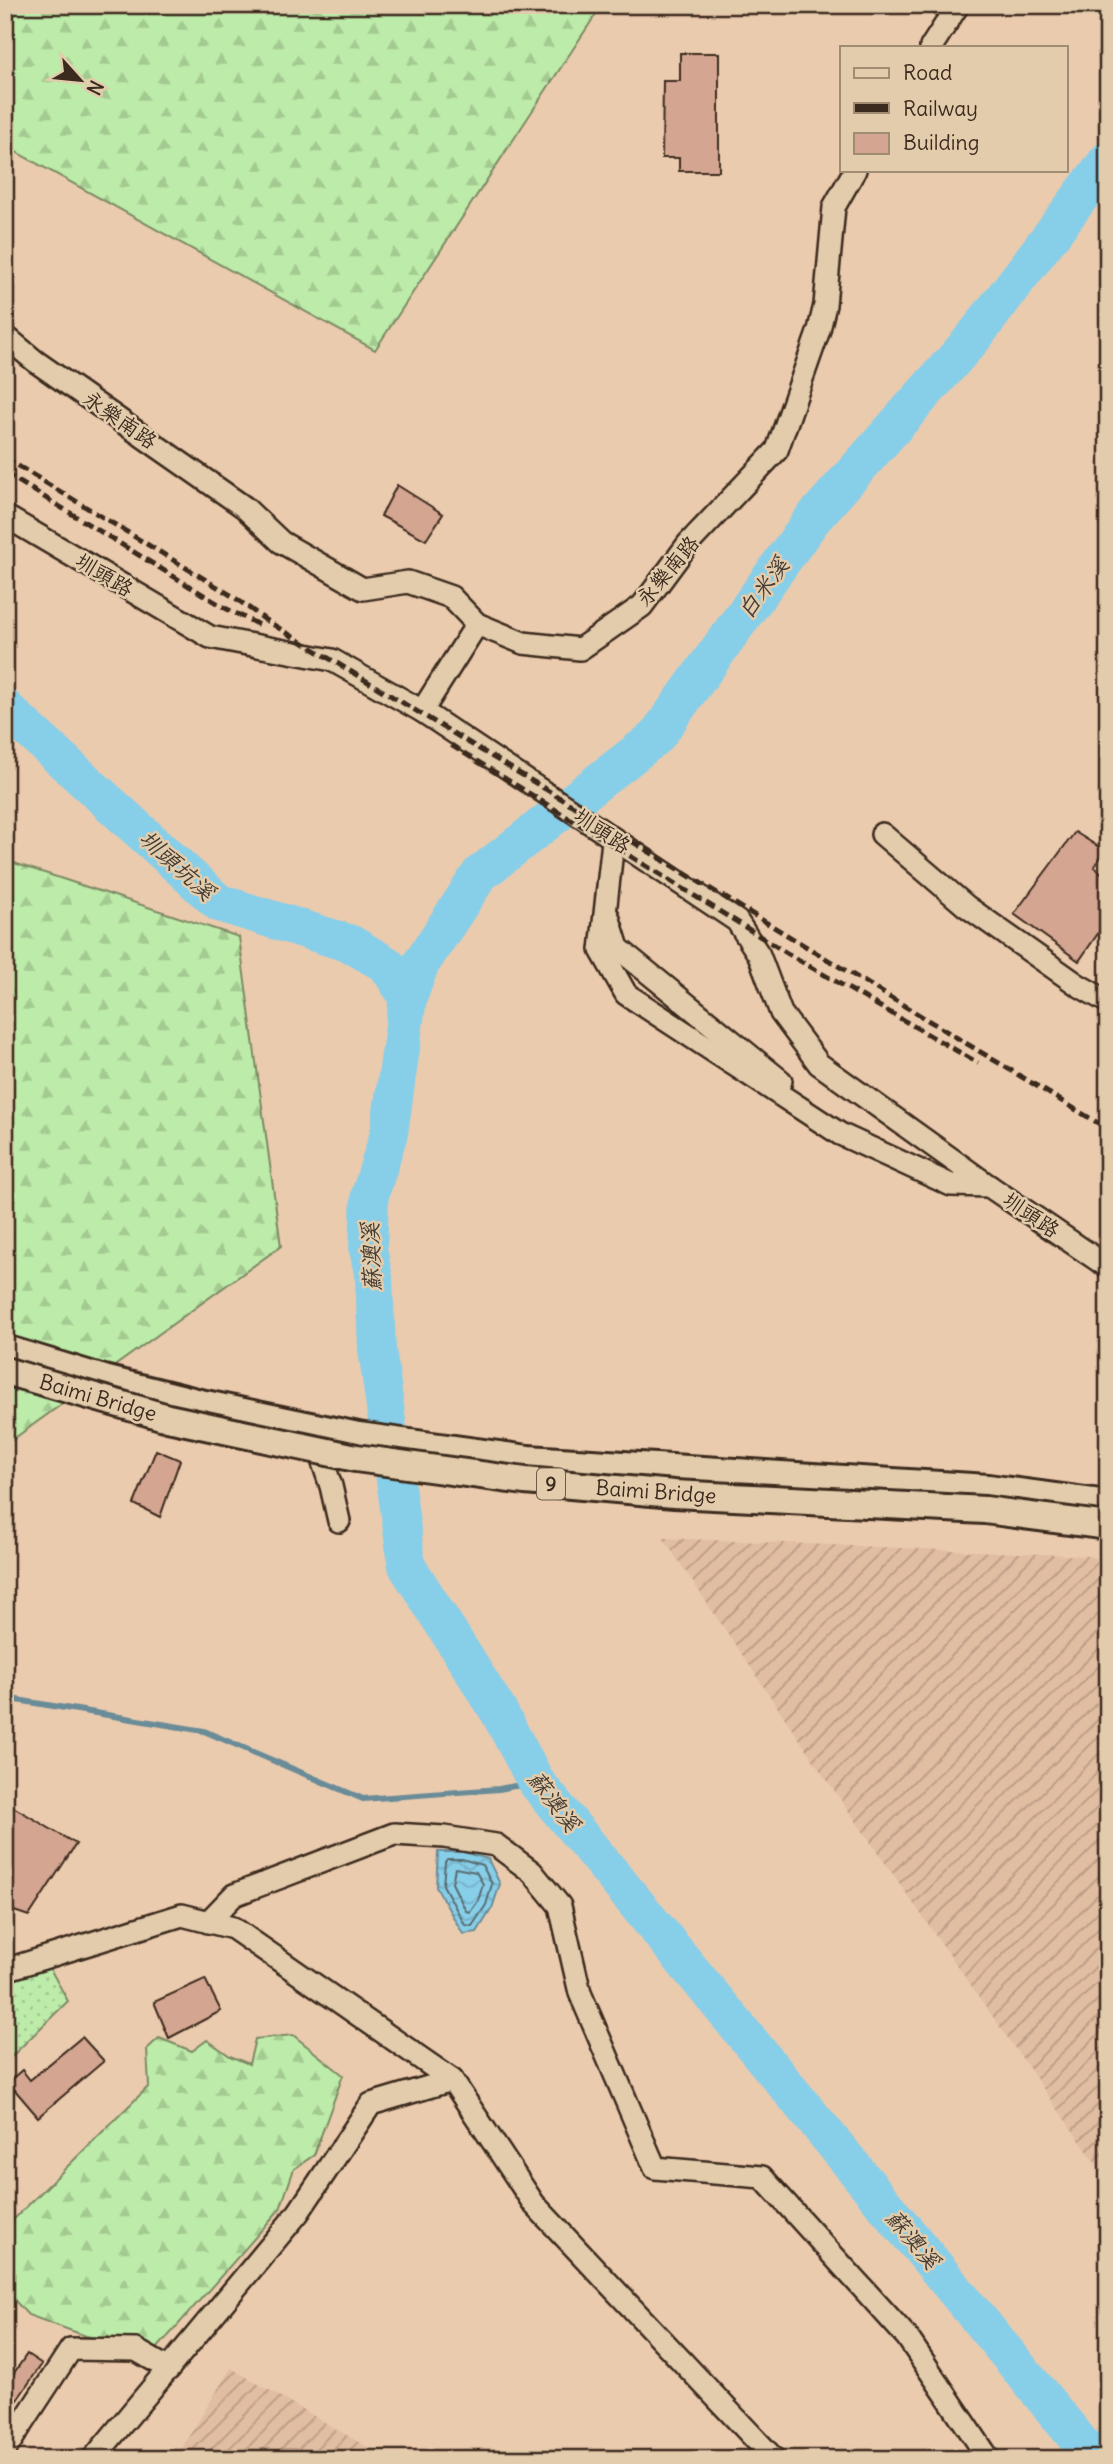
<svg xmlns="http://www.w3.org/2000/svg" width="1113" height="2464" font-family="Delius,'LXGW WenKai TC',sans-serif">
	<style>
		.industrial { fill: url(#industrial-furrows) }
		.grass { fill: url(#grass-dots); stroke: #7c8a64; stroke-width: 2 }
		.forest { fill: url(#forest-firs); stroke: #7c8a64; stroke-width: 2 }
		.water { fill: url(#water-waves); stroke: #698c98; stroke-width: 2 }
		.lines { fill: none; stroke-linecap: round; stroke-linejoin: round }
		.shore { stroke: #596c6f; stroke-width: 2 }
		.stream { stroke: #698c98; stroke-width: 6 }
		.river { stroke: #87cee9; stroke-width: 38 }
		.building { fill: #d4a591; stroke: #3b2a1e; stroke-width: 2 }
		.minor-casing { stroke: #3b2a1e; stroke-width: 26 }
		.major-casing { stroke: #3b2a1e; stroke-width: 32 }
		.minor { stroke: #e3ccac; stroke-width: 21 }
		.major { stroke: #e3ccac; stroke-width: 26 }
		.rail { stroke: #3b2a1e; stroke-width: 5; stroke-dasharray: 10 5; stroke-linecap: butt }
		.major-bridge-casing { stroke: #3b2a1e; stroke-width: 32; stroke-linecap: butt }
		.major-bridge { stroke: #e3ccac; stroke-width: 26 }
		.labels { text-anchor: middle; stroke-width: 5; stroke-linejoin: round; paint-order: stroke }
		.shield { fill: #e3ccac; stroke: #6d5b49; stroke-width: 2 }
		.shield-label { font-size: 19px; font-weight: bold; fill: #3b2a1e }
		.street-label { font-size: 21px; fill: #3b2a1e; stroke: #e3ccac }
		.water-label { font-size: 23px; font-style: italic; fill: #433a32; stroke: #e3ccac }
	</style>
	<defs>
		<pattern id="industrial-furrows" width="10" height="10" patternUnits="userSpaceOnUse" patternTransform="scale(1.75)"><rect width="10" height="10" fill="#e1bda2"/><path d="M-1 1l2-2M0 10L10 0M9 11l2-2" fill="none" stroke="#b89a83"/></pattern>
		<pattern id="grass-dots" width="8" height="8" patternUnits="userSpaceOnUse" patternTransform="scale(1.75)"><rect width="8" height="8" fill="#bdeba9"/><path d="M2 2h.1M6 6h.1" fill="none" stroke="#a3ca91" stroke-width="1.8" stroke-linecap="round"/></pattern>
		<pattern id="forest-firs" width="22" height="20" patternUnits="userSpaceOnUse" patternTransform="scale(1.75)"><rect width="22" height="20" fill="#bdeba9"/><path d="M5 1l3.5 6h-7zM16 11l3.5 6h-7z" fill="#a3ca91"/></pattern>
		<pattern id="water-waves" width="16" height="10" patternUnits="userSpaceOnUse" patternTransform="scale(1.75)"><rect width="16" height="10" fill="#87cee9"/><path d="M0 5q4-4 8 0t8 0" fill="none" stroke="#75b1c7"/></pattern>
	</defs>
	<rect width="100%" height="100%" fill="#ebcbae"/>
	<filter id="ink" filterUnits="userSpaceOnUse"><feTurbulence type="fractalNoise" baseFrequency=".0143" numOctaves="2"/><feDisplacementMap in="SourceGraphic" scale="14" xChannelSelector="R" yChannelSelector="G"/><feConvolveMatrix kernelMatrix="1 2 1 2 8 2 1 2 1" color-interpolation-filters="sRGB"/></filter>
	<g filter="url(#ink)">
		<g class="industrial">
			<polygon points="663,1538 1089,1556 1108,1561 1108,2181 822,1773"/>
			<polygon points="231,2368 388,2459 175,2459"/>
		</g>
		<polygon class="grass" points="49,1967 68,2001 5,2063 5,1975"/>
		<g class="forest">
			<polygon points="5,5 602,5 375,350 5,146"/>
			<polygon points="5,860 239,937 281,1246 5,1445"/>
			<polygon points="293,2035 343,2075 314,2155 294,2169 280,2209 156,2350 86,2336 28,2315 5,2290 5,2228 149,2086 147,2049 159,2038 192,2051 207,2040 230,2056 249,2064 255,2039"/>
		</g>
		<polygon class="water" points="438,1852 463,1852 488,1859 500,1884 492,1908 477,1932 463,1934 436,1887"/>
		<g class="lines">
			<g class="shore">
				<polygon points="447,1859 462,1859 482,1865 492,1884 486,1905 472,1926 465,1925 443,1885 445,1862"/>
				<polygon points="455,1868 476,1872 483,1884 478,1901 470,1912 466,1911 452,1883"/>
			</g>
			<polyline class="stream" points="5,1698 204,1731 363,1799 499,1789 536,1782"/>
			<g class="river">
				<polyline points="5,708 219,903 351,944 387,965 408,998"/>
				<polyline points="1094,2459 536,1782 499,1712 407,1566 377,1349 374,1278 368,1249 370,1195 389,1133 408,998 420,965 480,874 656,737 811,521 974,337 1108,160"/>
			</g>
		</g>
		<g class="building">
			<polygon points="680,53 719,53 719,171 679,171 679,158 662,158 663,81 680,81"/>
			<polygon points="397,485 443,514 426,540 381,516"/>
			<polygon points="1075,832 1105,851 1094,867 1108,878 1108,919 1079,961 1014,914"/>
			<polygon points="156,1450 180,1460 160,1517 134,1504"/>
			<polygon points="5,1802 76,1844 29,1916 5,1908"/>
			<polygon points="205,1979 221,2011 169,2038 154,2002"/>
			<polygon points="82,2037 104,2061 38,2117 8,2082 22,2070 30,2080"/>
			<polygon points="27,2354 42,2364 5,2417 5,2386"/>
		</g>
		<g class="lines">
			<defs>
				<g id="minor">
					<polyline points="931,47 958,5"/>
					<polyline points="5,336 35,361 244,507 281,542 363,589 408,582 451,597 477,624 523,643 580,649 642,606 688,544 777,450 819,330 825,305 834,207 855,170"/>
					<polyline points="5,516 210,637 332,660 422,711 737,921 759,955 781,1013 819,1064 989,1186 1108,1267"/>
					<polyline points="422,711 477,624"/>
					<polyline points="882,834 966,906 1078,985 1108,1002"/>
					<polyline points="613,841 601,950 626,994 840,1134 951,1185 989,1186"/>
					<polyline points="608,916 618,948 781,1081"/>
					<polyline points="321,1439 319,1451 331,1486 339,1521"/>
					<polyline points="208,1922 234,1895 394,1834 444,1837 496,1845 532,1872 560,1906 580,1993 655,2168 762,2177 907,2337 989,2459"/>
					<polyline points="5,1970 182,1915 233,1928 452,2080 534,2204 774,2459"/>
					<polyline points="5,2450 71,2349 136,2350 169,2369"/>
					<polyline points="93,2459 298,2213 371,2104 452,2080"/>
				</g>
				<polyline id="major" points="5,1349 104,1379 205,1404 358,1436 528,1459 988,1488 1108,1504"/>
			</defs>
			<use href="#minor" class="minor-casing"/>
			<use href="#major" class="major-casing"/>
			<use href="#minor" class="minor"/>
			<use href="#major" class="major"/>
			<g class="rail">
				<polyline points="5,458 234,597 264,619 1108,1129"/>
				<polyline points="5,473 225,608 261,626"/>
				<polyline points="451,745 795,958 978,1063"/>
			</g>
			<defs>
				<polyline id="major-bridge" points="5,1371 168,1418 356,1458 525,1481 674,1494 985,1510 1108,1526"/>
			</defs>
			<use href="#major-bridge" class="major-bridge-casing"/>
			<use href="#major-bridge" class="major-bridge"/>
		</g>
	</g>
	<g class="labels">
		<rect class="shield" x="537" y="1468.5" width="28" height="31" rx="5"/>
		<g class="shield-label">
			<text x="551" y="1491">9</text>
		</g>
		<g class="street-label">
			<text transform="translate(120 420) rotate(35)" y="7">永樂南路</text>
			<text transform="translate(668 571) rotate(-50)" y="7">永樂南路</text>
			<text transform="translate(104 575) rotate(31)" y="7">圳頭路</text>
			<text transform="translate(602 831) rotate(34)" y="7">圳頭路</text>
			<text transform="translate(1031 1215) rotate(34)" y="7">圳頭路</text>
			<text transform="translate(98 1398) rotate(16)" y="7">Baimi Bridge</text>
			<text transform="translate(656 1492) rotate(4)" y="7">Baimi Bridge</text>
		</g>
		<g class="water-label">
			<text transform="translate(763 588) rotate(-54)" y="8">白米溪</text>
			<text transform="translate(177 865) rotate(42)" y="8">圳頭坑溪</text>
			<text transform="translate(371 1257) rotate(-92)" y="8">蘇澳溪</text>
			<text transform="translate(554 1801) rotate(53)" y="8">蘇澳溪</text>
			<text transform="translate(913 2239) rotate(50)" y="8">蘇澳溪</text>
		</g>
	</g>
	<rect width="1113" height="2464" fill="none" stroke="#e3ccac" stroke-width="28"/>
	<rect x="14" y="14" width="1085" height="2436" fill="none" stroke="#3b2a1e" stroke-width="2.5" filter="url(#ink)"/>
	<rect x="840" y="46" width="228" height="126" fill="#e3ccac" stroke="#a08b73" stroke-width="2"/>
	<rect x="854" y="68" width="35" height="10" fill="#e3ccac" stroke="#a08b73" stroke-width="2"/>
	<text x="903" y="80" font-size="21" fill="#3b2a1e">Road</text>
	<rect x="854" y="103" width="35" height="10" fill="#3b2a1e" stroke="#a08b73" stroke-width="2"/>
	<text x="903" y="116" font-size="21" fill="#3b2a1e">Railway</text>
	<rect x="854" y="133" width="35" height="21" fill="#d4a591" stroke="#a08b73" stroke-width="2"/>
	<text x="903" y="150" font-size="21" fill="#3b2a1e">Building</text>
	<g transform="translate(80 80) rotate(117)" stroke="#e3ccac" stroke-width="5" paint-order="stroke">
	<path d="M0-5L12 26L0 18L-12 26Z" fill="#3b2a1e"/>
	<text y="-10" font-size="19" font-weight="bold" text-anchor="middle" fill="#3b2a1e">N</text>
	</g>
</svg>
